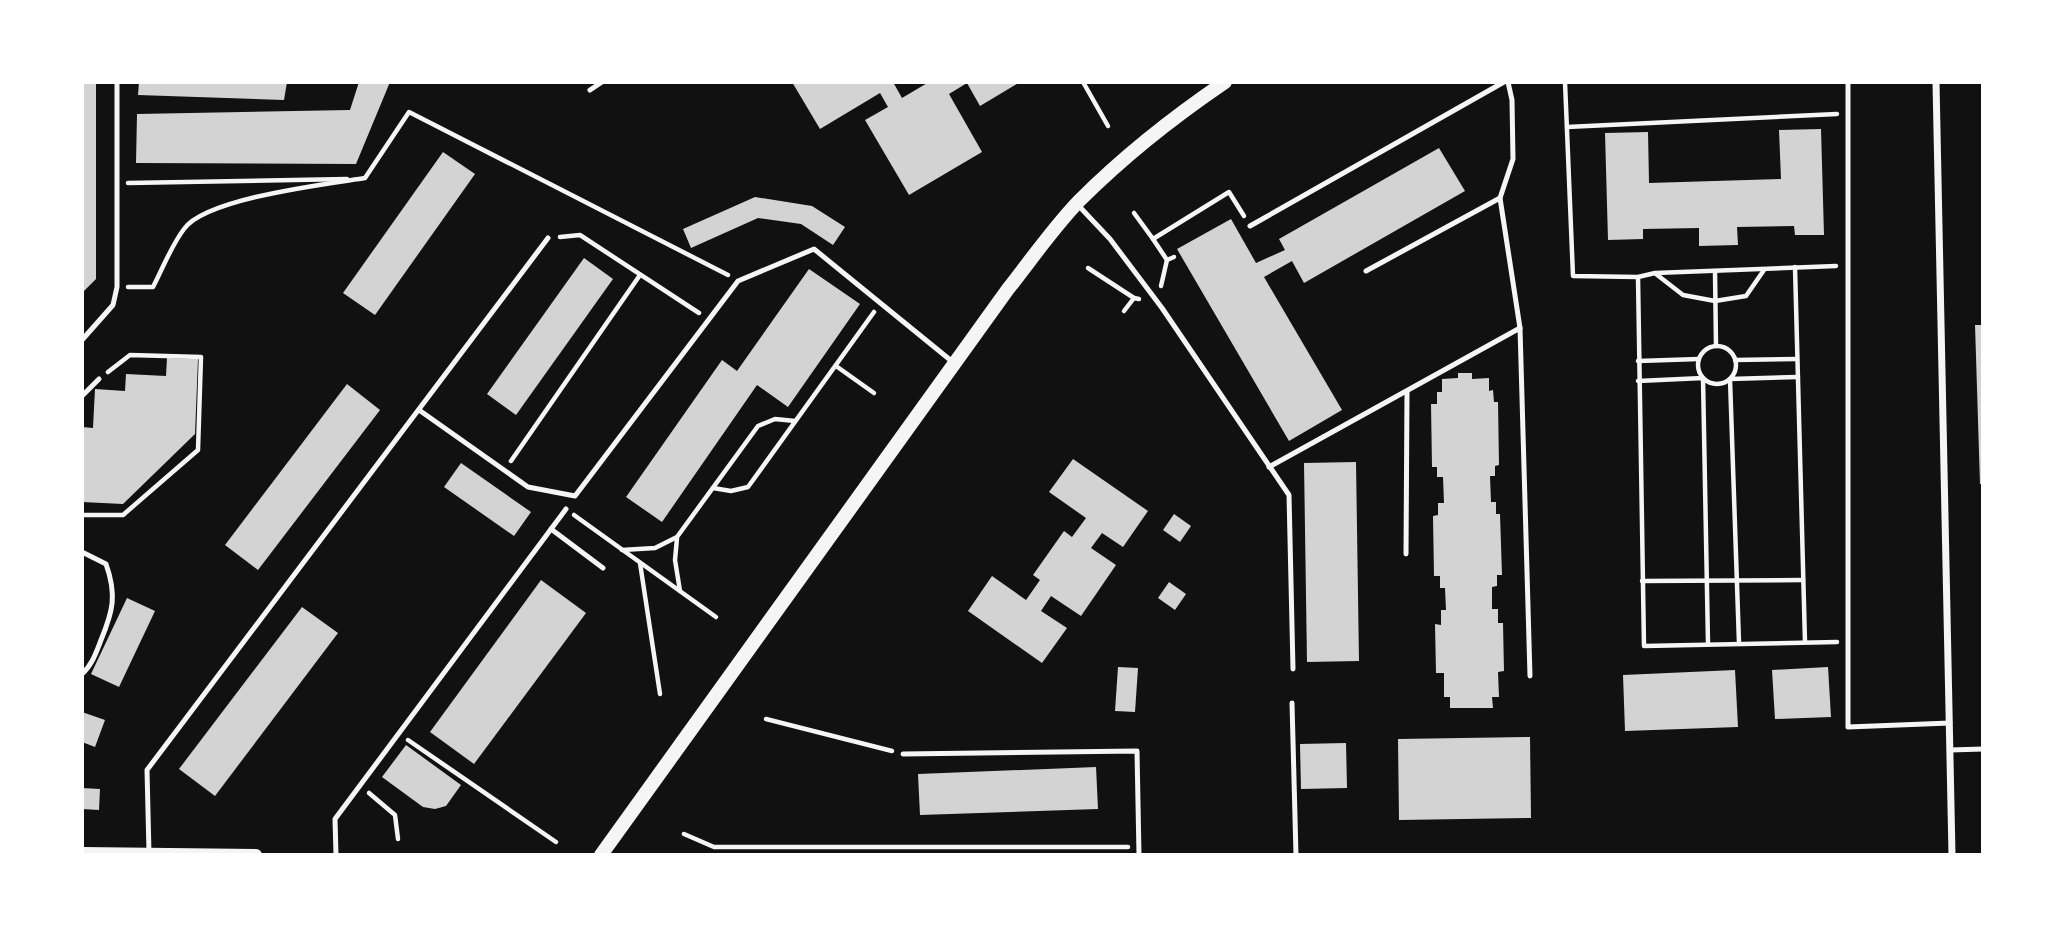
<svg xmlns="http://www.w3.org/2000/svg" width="2065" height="937" font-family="'Alegreya Sans',sans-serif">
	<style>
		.building { fill: #d3d3d3 }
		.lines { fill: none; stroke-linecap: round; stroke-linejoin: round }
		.path { stroke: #f5f5f5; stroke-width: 4.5 }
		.service { stroke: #f5f5f5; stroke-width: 5 }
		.minor { stroke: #f5f5f5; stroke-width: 7 }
		.tertiary { stroke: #f5f5f5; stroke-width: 12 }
		.secondary { stroke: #f5f5f5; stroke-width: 14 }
	</style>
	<rect width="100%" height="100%" fill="#111"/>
	<g class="building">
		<polygon points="82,82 96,82 96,279 82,293"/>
		<polygon points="139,82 287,82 284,100 138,95"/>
		<polygon points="359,82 390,82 356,164 136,163 137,114 350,110"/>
		<polygon points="792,82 893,82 902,98 929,82 1020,82 980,106 967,83 949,94 982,152 909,195 865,120 888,107 880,93 820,129"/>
		<polygon points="1821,129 1824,235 1795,235 1794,226 1737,227 1738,245 1699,246 1699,228 1643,229 1643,239 1608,240 1605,133 1648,132 1649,183 1781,179 1779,130"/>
		<polygon points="1439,148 1465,191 1304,283 1292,261 1264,277 1342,410 1289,441 1177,249 1231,219 1256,263 1285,250 1279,239"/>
		<polygon points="443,152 475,174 375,315 343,293"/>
		<polygon points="755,197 812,206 845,227 833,245 801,224 758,218 691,248 683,229"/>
		<polygon points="584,258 613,279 516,415 487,394"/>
		<polygon points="809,269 860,304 788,407 757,385 662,522 626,497 722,360 737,371"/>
		<polygon points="1975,325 1983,325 1983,484 1980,484"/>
		<polygon points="167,358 198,359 195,434 123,504 82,502 82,427 93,428 95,389 125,391 126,374 166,376"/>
		<polygon points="1458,373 1472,373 1472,379 1489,378 1489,391 1493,390 1494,402 1498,402 1499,465 1495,466 1495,476 1490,476 1491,502 1496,502 1496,514 1500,514 1502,575 1497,575 1497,586 1492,587 1492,609 1498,609 1498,623 1503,623 1504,671 1498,672 1499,697 1492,697 1493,708 1450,708 1450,697 1444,697 1444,673 1436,673 1435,624 1441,625 1441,610 1446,610 1445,588 1440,588 1440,576 1434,576 1433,516 1438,515 1438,503 1444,503 1443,477 1437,477 1437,467 1432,467 1431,404 1437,404 1437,392 1442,392 1442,379 1458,378"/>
		<polygon points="347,384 380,410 258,570 225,545"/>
		<polygon points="1073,459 1148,511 1123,547 1102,533 1091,548 1116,565 1081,616 1051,596 1041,611 1067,628 1042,663 968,611 992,576 1026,600 1040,580 1033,575 1064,531 1072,537 1086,518 1049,492"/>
		<polygon points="1356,462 1359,661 1307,662 1304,463"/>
		<polygon points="461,463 531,512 514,536 444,487"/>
		<polygon points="1174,514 1191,526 1180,542 1163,530"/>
		<polygon points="541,580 586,613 474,764 430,732"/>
		<polygon points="1169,582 1186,594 1175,610 1158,598"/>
		<polygon points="127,598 155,611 119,687 91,674"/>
		<polygon points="302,607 338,633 215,796 179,769"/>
		<polygon points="1118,667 1138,668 1135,712 1115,711"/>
		<polygon points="1828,667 1831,717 1775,719 1772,670"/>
		<polygon points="1735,670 1738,727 1625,731 1623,675"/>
		<polygon points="82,712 105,720 95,747 82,742"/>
		<polygon points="1530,737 1531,818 1399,820 1398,739"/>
		<polygon points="1346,743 1347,788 1301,789 1300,744"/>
		<polygon points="406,745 461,785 446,806 435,809 423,807 382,777"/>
		<polygon points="1096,767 1098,809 920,815 918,774"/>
		<polygon points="82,788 100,789 99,810 82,809"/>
	</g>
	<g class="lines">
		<g class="path">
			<polyline points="1083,82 1108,126"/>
			<polyline points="1565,82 1573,276 1638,277 1655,273 1836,266"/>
			<polyline points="1567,127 1837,114"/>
			<polyline points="128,183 347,179"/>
			<polyline points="1134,213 1153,239 1229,192 1244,216"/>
			<polyline points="560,237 580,235 699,313"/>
			<polyline points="1153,239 1167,260"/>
			<polyline points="1795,267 1805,642"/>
			<polyline points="1088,268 1134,298"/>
			<polyline points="1715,271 1716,346"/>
			<polyline points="1656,274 1683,295 1715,301 1746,296 1764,270"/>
			<polyline points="1638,277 1644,646 1837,642"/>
			<polyline points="1161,286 1167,260 1174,257"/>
			<path d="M128 287H153C163 268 171 246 184 229 206 198 327 184 365 178L409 112 728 275"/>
			<polyline points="1124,311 1134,298 1139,299"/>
			<circle cx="1717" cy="365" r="19"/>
			<polyline points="1735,360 1797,359"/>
			<polyline points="1638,361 1699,359"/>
			<polyline points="836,366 874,393"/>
			<polyline points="1638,381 1703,378 1708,643"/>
			<polyline points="511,461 640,275"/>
			<polyline points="713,488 731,491 748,487 874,312"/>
			<polyline points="82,515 123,515 198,450 201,357 130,355 108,372"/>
			<polyline points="574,515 716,617"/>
			<polyline points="677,538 675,560 680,591"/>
			<polyline points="622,550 655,548 677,537 758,426 775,419 795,421"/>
			<polyline points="640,563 660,694"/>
			<polyline points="1642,581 1803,580"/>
			<polyline points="1739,643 1730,379 1798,377"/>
			<polyline points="766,719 892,751"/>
			<polyline points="408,740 556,842"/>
			<polyline points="369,793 395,815 398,839"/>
			<polyline points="684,834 714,847 1128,847"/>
		</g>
		<g class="service">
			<polyline points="1848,82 1848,727 1950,723"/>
			<polyline points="590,90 602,82"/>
			<polyline points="1500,198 1513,159 1512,100 1508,82"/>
			<polyline points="1077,204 1110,239 1162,308 1289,495 1293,669"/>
			<polyline points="1250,226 1504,82"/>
			<polyline points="1366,271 1500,198 1520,328 1530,676"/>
			<polyline points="82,340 113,305 117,287 117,82"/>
			<polyline points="82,396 99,379"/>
			<polyline points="419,410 528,487 575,496 738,281 814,249 954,363"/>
			<polyline points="1269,467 1520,328"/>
			<polyline points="551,529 603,568"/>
			<path d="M82 552 106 564C117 595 113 611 101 640 96 653 92 665 82 674"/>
			<polyline points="1406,554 1407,392"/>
			<polyline points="1292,703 1296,855"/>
			<polyline points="1950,750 1983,749"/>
			<polyline points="903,754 1137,751 1139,855"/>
			<polyline points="149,853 147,770 548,238"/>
			<polyline points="336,855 335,819 566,509"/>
		</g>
		<polyline class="minor" points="1936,82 1952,855"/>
		<polyline class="tertiary" points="82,853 256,855"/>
		<path class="secondary" d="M601 855 1008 289C1031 260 1053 228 1079 201 1124 156 1172 118 1225 82"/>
	</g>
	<rect width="2065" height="937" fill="none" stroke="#ffffff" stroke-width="168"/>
</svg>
